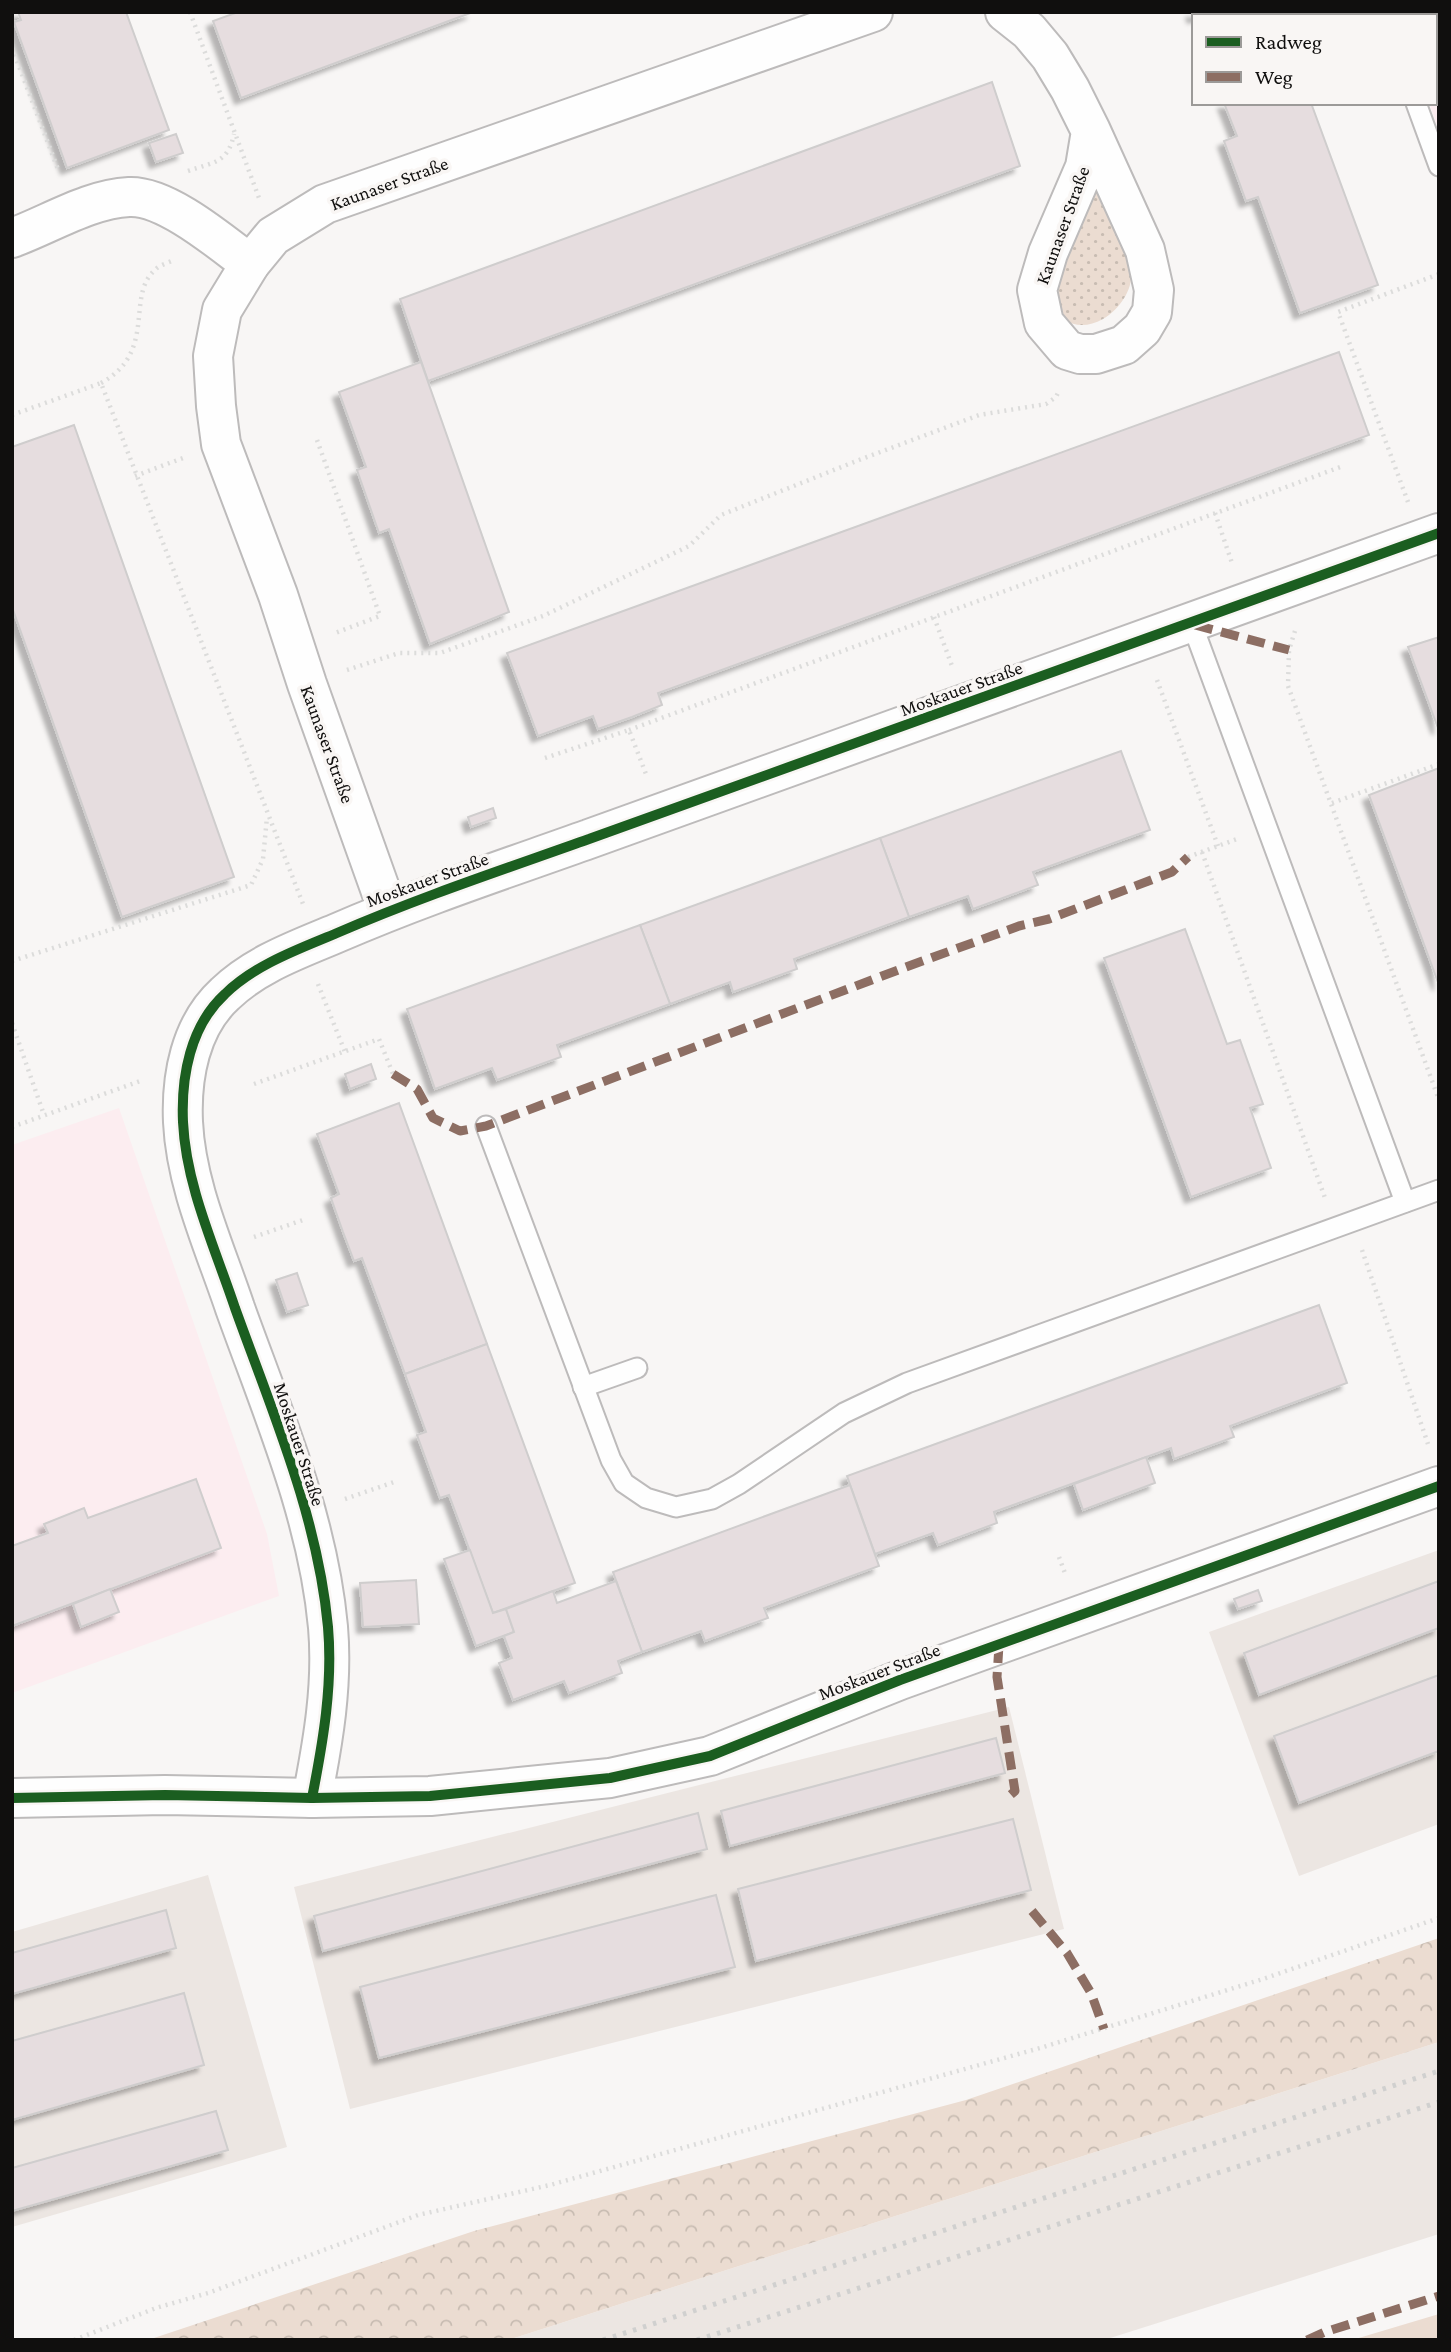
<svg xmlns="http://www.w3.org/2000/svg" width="1451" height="2352" font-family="'Crimson Pro',serif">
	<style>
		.built { fill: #ece6e2 }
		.education { fill: #fcedf0 }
		.grass { fill: url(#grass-dots) }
		.forest { fill: url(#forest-crowns) }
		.garden { fill: #ebdcd1 }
		.building { fill: #e6dddf; stroke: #cfcdcd; stroke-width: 2; filter: url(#shadow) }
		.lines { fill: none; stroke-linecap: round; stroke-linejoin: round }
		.lane-casing { stroke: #bdbbbb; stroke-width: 23 }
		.street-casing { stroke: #bdbbbb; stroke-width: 42 }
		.path { stroke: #dcdcdb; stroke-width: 4.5; stroke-dasharray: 2 5; stroke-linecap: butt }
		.lane { stroke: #fefefe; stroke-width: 19 }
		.street { stroke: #fefefe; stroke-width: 38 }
		.rail { stroke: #d0d0cf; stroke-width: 5; stroke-dasharray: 3.5 7; stroke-linecap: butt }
		.quiet { stroke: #8d6e63; stroke-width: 9; stroke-dasharray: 18 9; stroke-linecap: butt }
		.cycleway-casing { stroke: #f9f6f4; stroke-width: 15 }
		.cycleway { stroke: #1b5e20; stroke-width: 10 }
		.labels { text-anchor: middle; stroke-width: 7; stroke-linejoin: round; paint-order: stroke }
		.street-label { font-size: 19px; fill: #100f0e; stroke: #f9f6f4 }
	</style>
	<defs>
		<pattern id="grass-dots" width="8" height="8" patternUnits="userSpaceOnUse" patternTransform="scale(1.75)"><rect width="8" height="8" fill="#ebdcd1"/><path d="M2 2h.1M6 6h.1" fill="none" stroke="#c8bcb2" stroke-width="1.8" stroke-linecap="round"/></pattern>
		<pattern id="forest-crowns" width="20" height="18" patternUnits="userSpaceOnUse" patternTransform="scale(1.75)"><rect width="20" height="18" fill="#ebdcd1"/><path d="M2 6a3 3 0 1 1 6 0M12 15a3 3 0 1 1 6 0" fill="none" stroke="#c8bcb2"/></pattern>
		<filter id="shadow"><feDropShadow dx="-6" dy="6" stdDeviation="2" flood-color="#0004"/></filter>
	</defs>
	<rect width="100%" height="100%" fill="#f8f6f5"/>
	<g class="built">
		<polygon points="1439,1550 1439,1824 1299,1876 1209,1632"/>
		<polygon points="1009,1707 1064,1929 350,2109 294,1887"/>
		<polygon points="208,1875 287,2147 12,2227 12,1932"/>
		<polygon points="1439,2042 1439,2234 1104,2340 508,2340"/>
	</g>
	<g class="education">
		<polygon points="1397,12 1439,12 1439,131 1429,103 1435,103 1435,16 1398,16"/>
		<polygon points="119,1108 267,1534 279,1596 12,1693 12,1145"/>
	</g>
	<path class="grass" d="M1097 189C1105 208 1130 257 1131 275 1132 292 1117 311 1103 319 1088 327 1076 327 1062 319L1055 289 1062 266Z"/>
	<polygon class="forest" points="1439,1938 1439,2042 508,2340 148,2340 474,2231 966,2100"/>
	<polygon class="garden" points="1439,2314 1439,2340 1352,2340"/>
	<g class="building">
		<polygon points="18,12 126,12 169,130 67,168 14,22 21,20"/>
		<polygon points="238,12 473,12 241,98 213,21"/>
		<polygon points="1192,12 1278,12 1279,16 1194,16 1194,18"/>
		<polygon points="992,82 1020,166 428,381 400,299"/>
		<polygon points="1224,103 1311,103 1378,285 1300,313 1258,197 1246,201 1224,141 1237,136"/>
		<polygon points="176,134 183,153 156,162 149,143"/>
		<polygon points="1339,352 1369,435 658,693 662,705 632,717 598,729 593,716 538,736 507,653"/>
		<polygon points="421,362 509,612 430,644 389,529 379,533 357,470 366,467 339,392"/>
		<polygon points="74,425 234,877 122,917 12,607 12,447"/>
		<polygon points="1439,637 1439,728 1438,728 1408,647"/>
		<polygon points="1121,751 1150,830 1033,872 1038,885 973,909 968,896 909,917 880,838"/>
		<polygon points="1439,768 1439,985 1369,795"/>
		<polygon points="493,808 496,818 471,827 468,817"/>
		<polygon points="880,838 909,917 794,959 797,969 733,992 730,982 670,1004 640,925"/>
		<polygon points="640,925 670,1004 557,1045 561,1057 497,1080 492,1068 435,1089 407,1009"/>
		<polygon points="1185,929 1227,1044 1240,1040 1263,1104 1250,1108 1271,1168 1191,1197 1104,958"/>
		<polygon points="371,1064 376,1079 350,1089 345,1074"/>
		<polygon points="399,1103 487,1344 405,1374 362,1258 354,1261 343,1232 331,1198 339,1194 317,1134"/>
		<polygon points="297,1273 308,1305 287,1312 276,1280"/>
		<polygon points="1319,1305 1347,1383 1230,1426 1234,1437 1174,1459 1171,1448 994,1512 997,1523 938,1545 933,1533 875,1554 847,1476"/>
		<polygon points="487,1344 575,1583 493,1613 449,1495 440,1498 417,1435 426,1432 405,1374"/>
		<polygon points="1146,1457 1155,1483 1083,1510 1074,1484"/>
		<polygon points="196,1479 221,1548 12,1626 12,1546 48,1533 44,1524 84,1508 88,1518"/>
		<polygon points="850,1485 879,1566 764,1608 768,1618 705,1641 701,1631 642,1652 613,1572"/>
		<polygon points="470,1550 493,1613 506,1609 514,1632 476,1646 444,1559"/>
		<polygon points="416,1580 419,1624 363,1627 360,1583"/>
		<polygon points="616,1581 642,1652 618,1661 622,1673 569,1693 564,1681 513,1700 499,1663 512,1658 504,1636 514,1632 506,1609 553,1591 557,1603"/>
		<polygon points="1439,1581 1439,1628 1259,1695 1244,1653"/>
		<polygon points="110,1589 119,1612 81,1627 73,1604"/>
		<polygon points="1258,1590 1262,1601 1238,1609 1234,1599"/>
		<polygon points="1439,1675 1439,1751 1299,1803 1274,1736"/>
		<polygon points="996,1738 1005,1773 730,1846 721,1811"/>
		<polygon points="698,1813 707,1849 323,1951 314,1916"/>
		<polygon points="1013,1819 1031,1890 756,1961 738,1889"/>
		<polygon points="716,1895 735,1967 379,2058 360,1987"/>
		<polygon points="166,1910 176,1948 12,1994 12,1953"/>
		<polygon points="184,1993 204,2065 12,2120 12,2041"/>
		<polygon points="216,2111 228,2150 12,2211 12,2168"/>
	</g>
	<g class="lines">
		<defs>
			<g id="lane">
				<polyline points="1383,12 1385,16"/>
				<polyline points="1416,103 1439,166"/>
				<polyline points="1192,624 1405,1202"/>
				<polyline points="486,1126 611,1460 624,1483 646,1498 676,1507 712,1499 739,1484 844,1413 907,1383 1439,1190"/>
				<polyline points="583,1387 637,1368"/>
			</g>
			<g id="street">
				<polyline points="1005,12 1029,31 1050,56 1070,89 1091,131 1145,250 1154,290 1152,312 1142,329 1124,345 1096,354 1080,354 1067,350 1044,323 1037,290 1048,253 1085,167 1091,131"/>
				<path d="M12 238C50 224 89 199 129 197 166 195 222 243 250 264"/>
				<polyline points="388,911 307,684 278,595 221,444 216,406 213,356 222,310 250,264 273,236 325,204 873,12"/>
				<polyline points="12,1798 165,1795 312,1798 430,1796 610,1778 710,1756 900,1680 1439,1486"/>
				<path d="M312 1798C323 1742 333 1685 328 1627 318 1517 272 1411 235 1308 215 1248 186 1186 183 1122 181 1077 190 1026 225 994 256 964 299 949 337 933 420 897 505 869 589 839 873 738 1157 637 1439 533"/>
			</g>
		</defs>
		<use href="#lane" class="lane-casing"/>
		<use href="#street" class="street-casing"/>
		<g class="path">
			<polyline points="190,12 259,198"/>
			<polyline points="12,48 59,172"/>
			<path d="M188 171C214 162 228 163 234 134"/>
			<path d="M101 383C158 352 125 296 155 270 159 265 168 263 174 260"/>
			<polyline points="12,415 101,383 303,904"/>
			<polyline points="317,440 380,616 335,633"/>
			<polyline points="135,476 183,458"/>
			<polyline points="1408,502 1338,312 1439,274"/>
			<polyline points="1215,513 1232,563"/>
			<polyline points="934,617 952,666"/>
			<polyline points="1295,631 1289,650 1288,686 1439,1100"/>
			<polyline points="347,670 399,653 440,653 543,616 689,546 721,515 859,460 979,415 1046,404 1056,397 1059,391"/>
			<polyline points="1157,680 1218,846"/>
			<polyline points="629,730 1343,466"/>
			<polyline points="545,758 629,730 646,774"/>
			<polyline points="1332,803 1439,764"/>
			<polyline points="1202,852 1325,1198"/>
			<polyline points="1188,857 1237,839"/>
			<polyline points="12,961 251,885 263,859 267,817"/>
			<polyline points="318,984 345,1052"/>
			<polyline points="12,1023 44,1115"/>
			<polyline points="254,1084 379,1039 393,1074"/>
			<polyline points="12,1127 143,1080"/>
			<polyline points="254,1237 303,1220"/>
			<polyline points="1362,1250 1429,1447"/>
			<polyline points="345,1499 397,1481"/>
			<polyline points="1059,1557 1066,1576"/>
			<polyline points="74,2340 156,2308 208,2293 418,2215 550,2185 1040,2048 1263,1979 1439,1918"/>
		</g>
		<use href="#lane" class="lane"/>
		<use href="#street" class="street"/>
		<g class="rail">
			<polyline points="603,2340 1439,2071"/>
			<polyline points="697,2340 1439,2102"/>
		</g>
		<g class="quiet">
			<polyline points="1195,625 1289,650"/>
			<polyline points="393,1074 417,1089 433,1118 460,1131 486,1126 906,967 1019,926 1049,919 1172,872 1188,857"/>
			<polyline points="999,1645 997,1677 1015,1791 1007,1798"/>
			<polyline points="1032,1911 1067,1953 1091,1993 1104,2029"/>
			<polyline points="1307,2340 1325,2332 1439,2296"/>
		</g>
		<defs>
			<g id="cycleway">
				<polyline points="12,1798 165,1795 312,1798 430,1796 610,1778 710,1756 900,1680 1439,1486"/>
				<path d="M312 1798C323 1742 333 1685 328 1627 318 1517 272 1411 235 1308 215 1248 186 1186 183 1122 181 1077 190 1026 225 994 256 964 299 949 337 933 420 897 505 869 589 839 873 738 1157 637 1439 533"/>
			</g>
		</defs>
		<use href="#cycleway" class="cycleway-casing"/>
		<use href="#cycleway" class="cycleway"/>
	</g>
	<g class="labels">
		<g class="street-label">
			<text transform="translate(389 183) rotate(-20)" y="7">Kaunaser Straße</text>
			<text transform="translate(1062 225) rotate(-70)" y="7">Kaunaser Straße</text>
			<text transform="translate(961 688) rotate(-20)" y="7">Moskauer Straße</text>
			<text transform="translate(328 744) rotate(70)" y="7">Kaunaser Straße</text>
			<text transform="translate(427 879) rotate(-20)" y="7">Moskauer Straße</text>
			<text transform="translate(300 1444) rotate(72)" y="7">Moskauer Straße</text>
			<text transform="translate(879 1671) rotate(-21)" y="7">Moskauer Straße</text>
		</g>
	</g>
	<rect width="1451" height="2352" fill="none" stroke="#100f0e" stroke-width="28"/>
	<rect x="1192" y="14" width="245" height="91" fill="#f9f6f4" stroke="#9c9a98" stroke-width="2"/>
	<rect x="1206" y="37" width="35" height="10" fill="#1b5e20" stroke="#9c9a98" stroke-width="2"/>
	<text x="1255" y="49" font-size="21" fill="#100f0e">Radweg</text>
	<rect x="1206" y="72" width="35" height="10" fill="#8d6e63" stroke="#9c9a98" stroke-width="2"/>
	<text x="1255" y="84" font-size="21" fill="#100f0e">Weg</text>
</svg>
